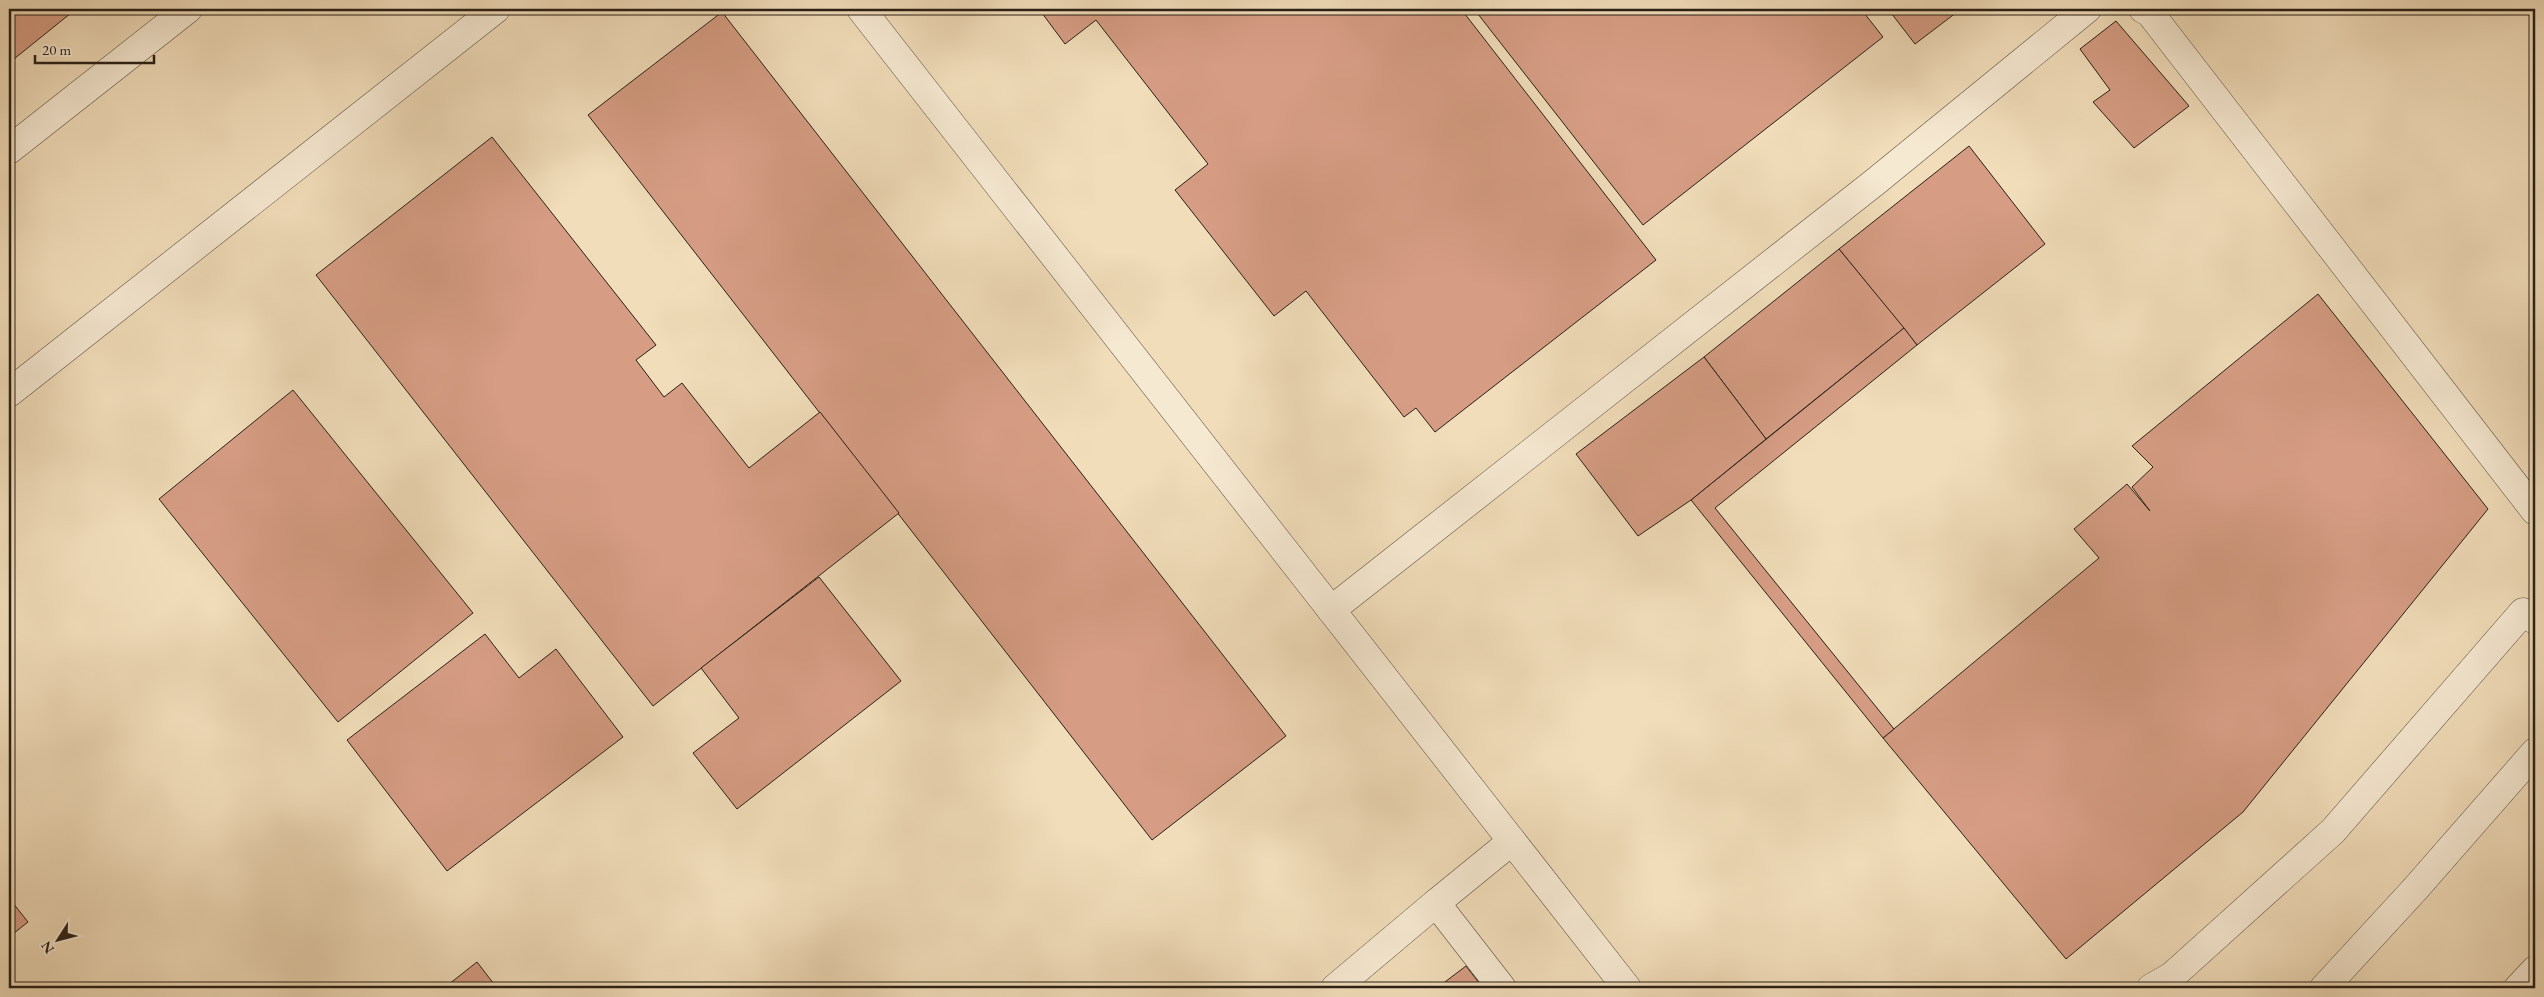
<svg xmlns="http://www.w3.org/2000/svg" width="2544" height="997" font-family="'EB Garamond',serif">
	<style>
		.building { fill: #d69d84; stroke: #292017 }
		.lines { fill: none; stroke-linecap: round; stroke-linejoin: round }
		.minor-casing { stroke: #5b4f40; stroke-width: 29 }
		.minor { stroke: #f6e9d2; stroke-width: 28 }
	</style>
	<rect width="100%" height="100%" fill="#f1ddba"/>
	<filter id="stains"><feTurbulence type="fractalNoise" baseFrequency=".004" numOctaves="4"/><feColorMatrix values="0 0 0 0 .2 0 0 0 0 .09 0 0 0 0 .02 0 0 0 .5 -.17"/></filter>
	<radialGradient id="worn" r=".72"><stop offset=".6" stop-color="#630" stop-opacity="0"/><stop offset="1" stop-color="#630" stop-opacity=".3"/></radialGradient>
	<g class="building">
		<polygon points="9,9 76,9 9,63"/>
		<polygon points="1039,9 1461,9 1656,260 1435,432 1416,408 1404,417 1306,291 1274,316 1175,190 1208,164 1096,20 1065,44"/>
		<polygon points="1474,9 1861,9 1883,37 1643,225"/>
		<polygon points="1888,9 1961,9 1915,44"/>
		<polygon points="722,12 1286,736 1152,840 588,115"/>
		<polygon points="2116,21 2189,106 2134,148 2093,102 2110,90 2080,49"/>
		<polygon points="492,137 656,345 636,360 664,397 682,383 749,468 820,412 899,513 653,706 316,275"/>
		<polygon points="1969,146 2045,244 1917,345 1839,249"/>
		<polygon points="1839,249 1904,328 1766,439 1704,357"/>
		<polygon points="2318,294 2488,509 2243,812 2066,959 1883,738 2099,558 2074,529 2127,484 2150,511 2132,487 2153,467 2132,446"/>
		<polygon points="1904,328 1917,345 1715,508 1894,729 1883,738 1691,500"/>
		<polygon points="1704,357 1766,439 1691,500 1638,536 1576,454"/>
		<polygon points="293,390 473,613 338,722 159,499"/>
		<polygon points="819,577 901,681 737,809 693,753 739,718 701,668"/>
		<polygon points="485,634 519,678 556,649 623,737 447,871 347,740"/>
		<polygon points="9,898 28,922 9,937"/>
		<polygon points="477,962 497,988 444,988"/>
		<polygon points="1466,966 1483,988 1437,988"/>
	</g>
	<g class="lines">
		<defs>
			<g id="minor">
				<polyline points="861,9 1627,988"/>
				<polyline points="2143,9 2150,13 2535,511"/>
				<polyline points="9,150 188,9"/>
				<polyline points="9,393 496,9"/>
				<polyline points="1331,610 1875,182 2087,9"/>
				<polyline points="1436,903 1512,841"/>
				<polyline points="1335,988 1436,903 1502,988"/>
				<polyline points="2151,988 2172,976 2333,831 2523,612 2535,620"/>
				<polyline points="2324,988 2416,888 2535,752"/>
				<polyline points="2518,988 2535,970"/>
			</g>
		</defs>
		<use href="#minor" class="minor-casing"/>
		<use href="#minor" class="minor"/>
	</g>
	<rect width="2544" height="997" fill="none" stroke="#f1ddba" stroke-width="30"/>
	<rect x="10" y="10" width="2524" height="977" fill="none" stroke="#292017" stroke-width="2.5"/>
	<rect x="15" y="15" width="2514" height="967" fill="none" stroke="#292017"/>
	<g transform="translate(58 940) rotate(234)" stroke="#f6e9d2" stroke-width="4" paint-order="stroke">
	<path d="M0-4L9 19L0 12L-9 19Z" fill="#292017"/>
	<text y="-8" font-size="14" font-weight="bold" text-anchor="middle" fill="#292017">N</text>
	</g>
	<path d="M35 55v8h119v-8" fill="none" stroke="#292017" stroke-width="2.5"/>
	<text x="42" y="55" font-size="15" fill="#292017" stroke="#f6e9d2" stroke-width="4" paint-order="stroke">20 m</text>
	<rect width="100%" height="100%" filter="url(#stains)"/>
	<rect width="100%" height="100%" fill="url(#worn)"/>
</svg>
